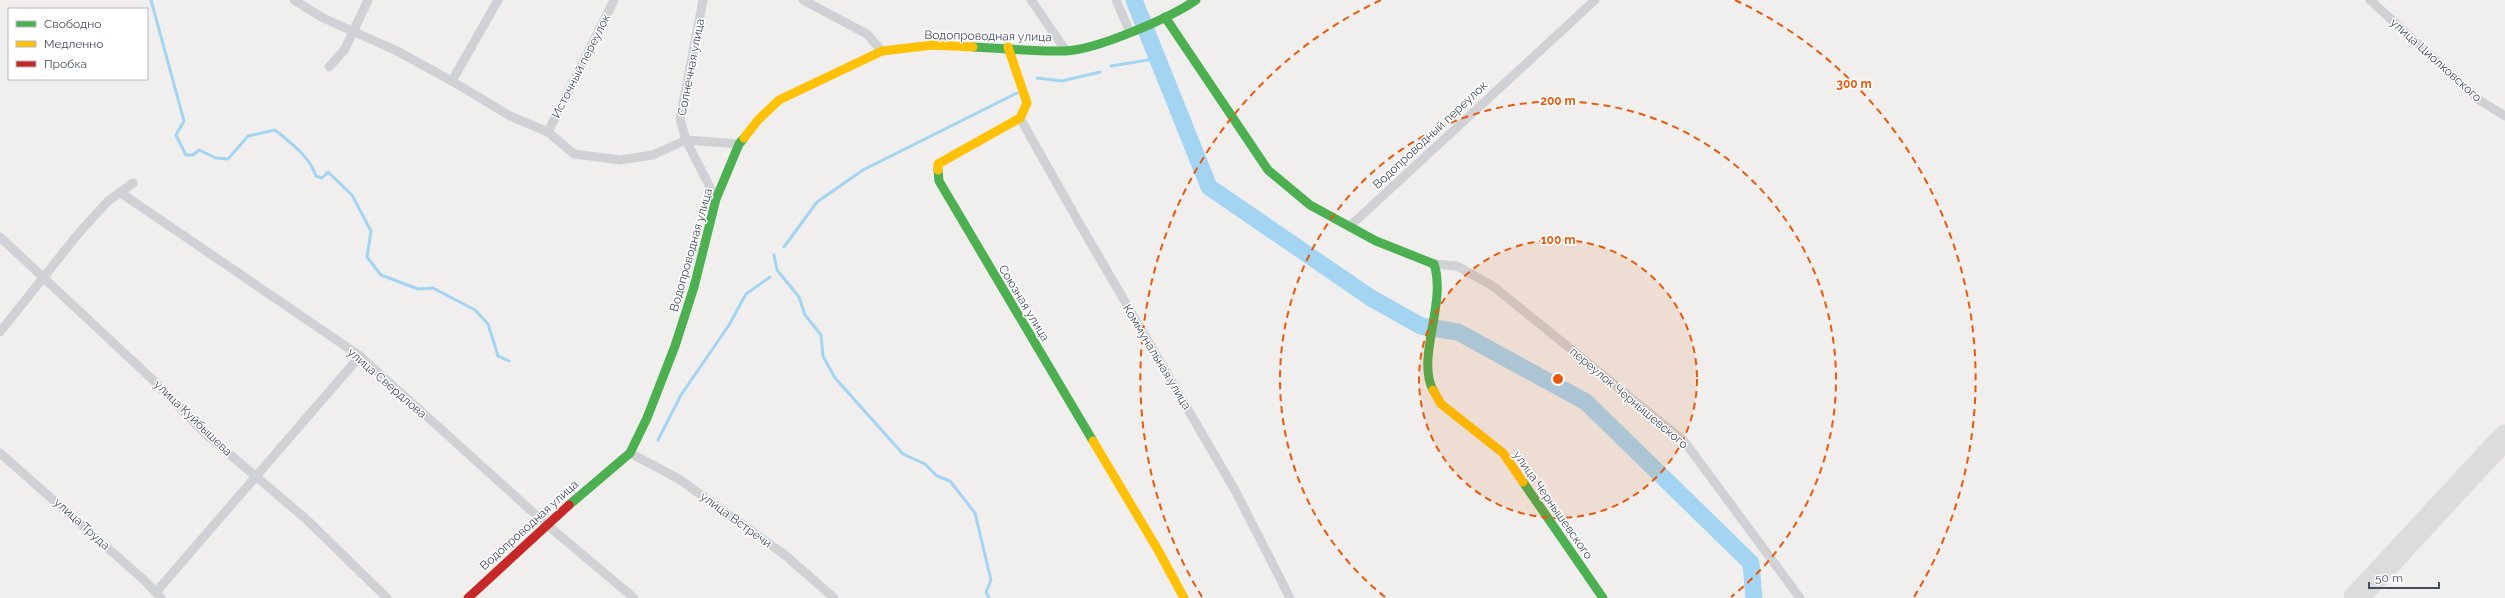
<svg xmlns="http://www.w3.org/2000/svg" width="2505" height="598" font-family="Raleway,sans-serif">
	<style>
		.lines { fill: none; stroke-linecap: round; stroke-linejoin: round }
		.stream { stroke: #a3d4f1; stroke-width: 3 }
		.river { stroke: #a3d4f1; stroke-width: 17 }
		.taxiway { stroke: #dcdcdc; stroke-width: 25 }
		.street { stroke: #cfd1d4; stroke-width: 9 }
		.fast { stroke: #4caf50; stroke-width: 9 }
		.slow { stroke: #ffc107; stroke-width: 9 }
		.jam { stroke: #c62828; stroke-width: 9 }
		.ring { fill: none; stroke: #e8590c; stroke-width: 2; stroke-dasharray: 7 5 }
		.labels { text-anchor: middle; stroke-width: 3; stroke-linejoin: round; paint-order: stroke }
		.street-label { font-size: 12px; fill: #444d5d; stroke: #fff }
		.centre { fill: #e8590c; stroke: #fff; stroke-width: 2 }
		.ring-label { font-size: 12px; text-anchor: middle; font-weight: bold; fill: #e8590c; stroke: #fff; stroke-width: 3; stroke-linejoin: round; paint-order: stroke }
	</style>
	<rect width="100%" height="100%" fill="#f0efee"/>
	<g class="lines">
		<g class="stream">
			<path d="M151 0 184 121 176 135 186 155H193L199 150 216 158 228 159 248 136 275 130C290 142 310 157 316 176L322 178 328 172 352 195 371 231 367 257 381 275 418 289 433 288 475 310 488 324 498 356 509 361"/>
			<polyline points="1111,66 1154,59"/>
			<polyline points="1037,78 1062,81 1100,72"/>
			<polyline points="784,247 817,202 863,170 1017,93"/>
			<polyline points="774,255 777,270 799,297 805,315 821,335 823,356 835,378 903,454 925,464 937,476 950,481 975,513 991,580 986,592 989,598"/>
			<polyline points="658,440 681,395 729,325 746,294 770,277"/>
		</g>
		<polyline class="river" points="1134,0 1209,187 1371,298 1421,326 1458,332 1586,402 1751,563 1754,598"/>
		<polyline class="taxiway" points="2356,598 2505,437"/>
		<g class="street">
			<polyline points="294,0 323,18 395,50 452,81 510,116 548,132 574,154 620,160 653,155 686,140 739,144"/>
			<polyline points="703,0 680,119 686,140 716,199"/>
			<polyline points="803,0 867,34 882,51"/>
			<polyline points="1031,0 1066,51"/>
			<polyline points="1116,0 1130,32"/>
			<polyline points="2370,0 2479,100 2505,116"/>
			<polyline points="329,67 345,49 368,0"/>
			<polyline points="452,81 498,0"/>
			<polyline points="1020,118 1078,221 1236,492 1290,598"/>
			<polyline points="548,132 614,0"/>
			<polyline points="121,193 360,356 546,524 634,598"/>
			<polyline points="1349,227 1595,0"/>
			<polyline points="0,237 153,380 207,435 306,519 387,598"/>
			<polyline points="1434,264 1457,266 1493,286 1684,441 1800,598"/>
			<polyline points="0,332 78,234 108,201 133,183"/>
			<polyline points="0,453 144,580 161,598"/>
			<polyline points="630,453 679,479 785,555 834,598"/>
			<polyline points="156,592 360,356"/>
		</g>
		<g class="fast">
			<path d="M1165 17 1268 170 1310 205 1376 241 1434 264C1447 303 1416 357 1433 390"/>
			<path d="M973 47C1003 48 1035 52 1065 51 1096 50 1170 18 1196 0"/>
			<polyline points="938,170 939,181 1093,441"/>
			<polyline points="1523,482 1603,598"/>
			<polyline points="569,505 630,453 647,418 675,346 694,287 716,199 739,144 744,138"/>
		</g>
		<g class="slow">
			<polyline points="744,138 758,120 779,100 882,51 933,45 973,47"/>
			<polyline points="938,170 938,164 1020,118 1027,103 1008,47"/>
			<polyline points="1433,390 1441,404 1503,453 1523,482"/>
			<polyline points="1093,441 1158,550 1184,598"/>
		</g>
		<polyline class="jam" points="468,598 569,505"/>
	</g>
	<circle cx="1558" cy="379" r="139" fill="#e8590c" fill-opacity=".12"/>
	<g class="ring">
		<circle cx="1558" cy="379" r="139"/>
		<path d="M1385 597A278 278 0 1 1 1731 597"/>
		<path d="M1202 597A418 418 0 0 1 1381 0M1735 0A418 418 0 0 1 1914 597"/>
	</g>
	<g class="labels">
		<g class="street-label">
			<text transform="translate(988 36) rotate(1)" y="4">Водопроводная улица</text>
			<text transform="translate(2436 60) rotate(42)" y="4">улица Циолковского</text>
			<text transform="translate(581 66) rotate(-63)" y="4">Источный переулок</text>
			<text transform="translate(691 67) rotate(-79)" y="4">Солнечная улица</text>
			<text transform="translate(1430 135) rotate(-43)" y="4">Водопроводный переулок</text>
			<text transform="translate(691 250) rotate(-74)" y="4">Водопроводная улица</text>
			<text transform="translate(1024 303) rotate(59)" y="4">Союзная улица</text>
			<text transform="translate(1157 357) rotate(59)" y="4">Коммунальная улица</text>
			<text transform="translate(387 383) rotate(41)" y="4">улица Свердлова</text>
			<text transform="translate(1629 398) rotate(40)" y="4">переулок Чернышевского</text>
			<text transform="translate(193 418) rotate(44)" y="4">улица Куйбышева</text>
			<text transform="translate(1553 505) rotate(55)" y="4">улица Чернышевского</text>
			<text transform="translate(736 520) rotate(36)" y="4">улица Встречи</text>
			<text transform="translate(82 524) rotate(42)" y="4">улица Труда</text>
			<text transform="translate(529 525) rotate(-42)" y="4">Водопроводная улица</text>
		</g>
	</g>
	<circle cx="1558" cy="379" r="6" class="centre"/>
	<g class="ring-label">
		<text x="1854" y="88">300 m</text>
		<text x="1558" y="105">200 m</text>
		<text x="1558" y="244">100 m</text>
	</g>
	<rect x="8" y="8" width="140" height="72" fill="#ffffff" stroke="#b4b8be"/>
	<rect x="16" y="21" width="20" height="6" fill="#4caf50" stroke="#b4b8be"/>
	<text x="44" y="28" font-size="12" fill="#444d5d">Свободно</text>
	<rect x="16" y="41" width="20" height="6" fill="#ffc107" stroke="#b4b8be"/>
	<text x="44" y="48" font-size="12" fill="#444d5d">Медленно</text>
	<rect x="16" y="61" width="20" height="6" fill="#c62828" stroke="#b4b8be"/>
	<text x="44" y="68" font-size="12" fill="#444d5d">Пробка</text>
	<path d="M2369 582v6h70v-6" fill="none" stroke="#444d5d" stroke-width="2"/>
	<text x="2375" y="582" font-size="12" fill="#444d5d" stroke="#ffffff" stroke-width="3" paint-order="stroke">50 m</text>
</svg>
